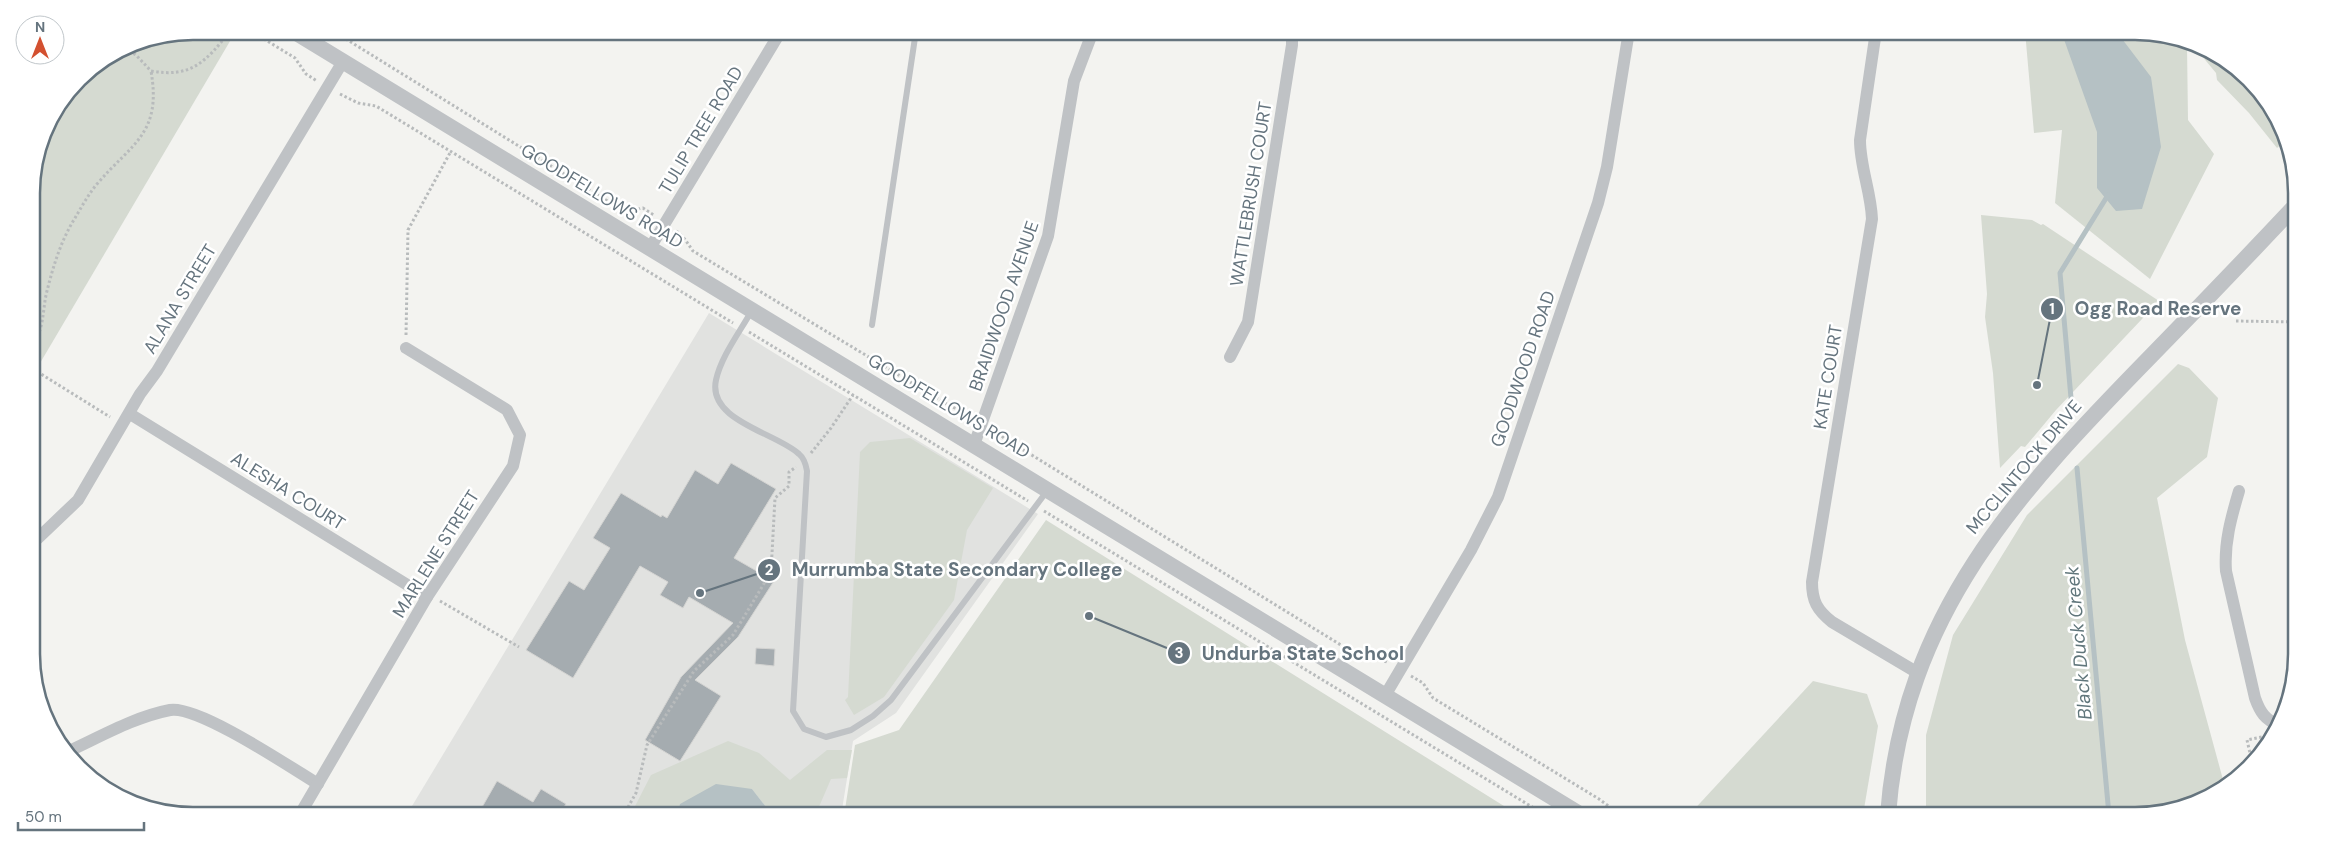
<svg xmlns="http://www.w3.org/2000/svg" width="2328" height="847" font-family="'DM Sans',sans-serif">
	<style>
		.built { fill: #e1e2e0 }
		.green { fill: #d5dad1 }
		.water { fill: #b5c1c4 }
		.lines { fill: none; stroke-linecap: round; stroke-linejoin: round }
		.stream { stroke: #b5c1c4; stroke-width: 5 }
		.building { fill: #a5acb0; stroke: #d4d4d2 }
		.path { stroke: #b8bbbc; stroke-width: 3; stroke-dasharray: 2.5 2.5; stroke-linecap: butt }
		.service { stroke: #bfc2c5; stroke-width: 6 }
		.minor { stroke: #bfc2c5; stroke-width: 12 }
		.tertiary { stroke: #bfc2c5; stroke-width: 16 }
		.labels { text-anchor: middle; stroke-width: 5; stroke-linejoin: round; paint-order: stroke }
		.street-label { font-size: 18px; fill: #65747e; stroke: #fff }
		.water-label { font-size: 19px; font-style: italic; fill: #60767b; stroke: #fff }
		.rim { fill: none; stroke: #65747e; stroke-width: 2.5 }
		.leader { fill: none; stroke: #65747e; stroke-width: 2 }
		.callout-dot { fill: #65747e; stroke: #fff; stroke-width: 2 }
		.mark-label { font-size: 15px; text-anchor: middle; font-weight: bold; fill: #fff }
		.callout-label { font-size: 19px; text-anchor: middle; font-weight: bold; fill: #65747e; stroke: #fff; stroke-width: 5; stroke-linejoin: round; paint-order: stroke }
	</style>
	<rect width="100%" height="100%" fill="#f3f3f0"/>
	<polygon class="built" points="709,313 1038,514 896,713 853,741 841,816 406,816"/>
	<g class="green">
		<polygon points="193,31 236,31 33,375 32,183 48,121 86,72 132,43"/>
		<polygon points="2025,31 2135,31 2186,40 2191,43 2187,46 2188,120 2214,154 2150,279 2055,203 2062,130 2034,133"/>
		<polygon points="2192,44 2257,87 2280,122 2284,133 2282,133 2286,140 2277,148 2249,113 2217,80 2216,73"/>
		<polygon points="1981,215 2032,220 2041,225 2043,224 2159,301 2056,410 2025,447 2021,446 2000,468 1993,373 1985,317 1987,294"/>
		<polygon points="2178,364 2189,368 2218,398 2207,457 2157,498 2185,640 2225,787 2187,807 2145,815 1926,815 1926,735 1953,635 2027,515"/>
		<polygon points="910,438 993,488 967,530 954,600 884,697 854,715 845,700 848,697 860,452 870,442"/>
		<polygon points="1046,520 1520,816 844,816 855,745 899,730"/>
		<polygon points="1813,681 1867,694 1878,726 1863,815 1689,815"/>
		<polygon points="728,741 759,753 790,780 827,750 852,750 847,778 831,779 815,816 773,816 752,789 680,804 676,816 630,816 651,775"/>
	</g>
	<g class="water">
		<polygon points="2061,31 2116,31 2151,77 2161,147 2142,209 2116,211 2097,188 2097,132"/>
		<polygon points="716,784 752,789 773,816 676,816 680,804"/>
	</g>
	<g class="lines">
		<g class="stream">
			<polyline points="2071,398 2060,273 2108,195"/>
			<polyline points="2077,468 2109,815"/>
		</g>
	</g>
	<g class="building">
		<polygon points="731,463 776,489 734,558 774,581 738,637 695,680 721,696 680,761 645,740 681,677 733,623 689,597 683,608 660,595 668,582 640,566 573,678 526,650 569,581 584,590 610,548 593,538 621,493 661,517 662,515 667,518 695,470 718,484"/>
		<polygon points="756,648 775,649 774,666 755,664"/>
		<polygon points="497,781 533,802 541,789 566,804 558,816 477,816"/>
	</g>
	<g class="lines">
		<g class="path">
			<polyline points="251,31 295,58 306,74 317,81"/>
			<polyline points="333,31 614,205 634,210 643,208 655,216"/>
			<path d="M125 48 136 55 151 71C191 78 206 62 230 31"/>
			<polyline points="340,94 358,103 376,106 733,323"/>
			<path d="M676 231C685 237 687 243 693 251L950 406 970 414"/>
			<polyline points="2236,321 2296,322"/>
			<polyline points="749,332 1028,501"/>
			<polyline points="406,335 408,230 451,151"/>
			<path d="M32 345C45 329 42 310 47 291 53 267 60 244 72 223 80 210 87 196 97 184 132 143 162 134 151 71"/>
			<polyline points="33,369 110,417"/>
			<path d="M995 429 1004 438 1349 650C1362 657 1375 656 1389 663"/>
			<polyline points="811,453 831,428 853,395"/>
			<polyline points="1044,511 1547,816"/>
			<polyline points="440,601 519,647"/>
			<polyline points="1411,676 1423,683 1433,698 1599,799 1622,816"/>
			<polyline points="2252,762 2247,740 2266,736"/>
			<polyline points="623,816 636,793 647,745 694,671 733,635 771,572 775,498 789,486 789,472 796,467"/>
		</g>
		<g class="service">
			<path d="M751 312C739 333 721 357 716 380 707 421 777 433 799 454 804 458 806 465 807 471L793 711 804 729 826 737 851 730 873 716 891 700 1047 491"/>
			<polyline points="872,325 916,31"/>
		</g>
		<g class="minor">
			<path d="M1876 31 1860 140C1860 167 1871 192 1872 219L1812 582C1812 601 1817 610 1832 622L1918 673"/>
			<polyline points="650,248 781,31"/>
			<polyline points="1230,357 1248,322 1292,45 1292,31"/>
			<polyline points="130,414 427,597"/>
			<polyline points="974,445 1048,236 1074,81 1093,31"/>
			<path d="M2239 491C2231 518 2224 543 2226 571L2255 698C2260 712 2265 720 2279 725"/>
			<polyline points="34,542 78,500 140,394 157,371 342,63"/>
			<polyline points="1386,694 1471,550 1498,497 1598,203 1607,167 1629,31"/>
			<path d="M67 752C100 737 134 717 170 710 198 705 290 767 318 784"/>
			<polyline points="299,816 427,597 513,466 520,435 507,410 406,348"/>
		</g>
		<g class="tertiary">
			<polyline points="293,31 1583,816"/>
			<path d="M1888 815C1903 614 2018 492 2152 355 2200 306 2248 256 2295 206"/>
		</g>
	</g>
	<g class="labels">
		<g class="street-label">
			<text transform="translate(701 130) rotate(-59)" y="6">TULIP TREE ROAD</text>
			<text transform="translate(1251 194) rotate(-81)" y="6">WATTLEBRUSH COURT</text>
			<text transform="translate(602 196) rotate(31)" y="6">GOODFELLOWS ROAD</text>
			<text transform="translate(180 299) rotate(-59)" y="6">ALANA STREET</text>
			<text transform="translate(1004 306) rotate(-71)" y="6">BRAIDWOOD AVENUE</text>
			<text transform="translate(1523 369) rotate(-71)" y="6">GOODWOOD ROAD</text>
			<text transform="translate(1828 377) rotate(-81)" y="6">KATE COURT</text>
			<text transform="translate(949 406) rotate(31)" y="6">GOODFELLOWS ROAD</text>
			<text transform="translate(2024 467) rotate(-50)" y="6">MCCLINTOCK DRIVE</text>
			<text transform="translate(288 491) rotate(32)" y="6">ALESHA COURT</text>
			<text transform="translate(436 554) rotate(-58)" y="6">MARLENE STREET</text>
		</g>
		<g class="water-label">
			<text transform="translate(2078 643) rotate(-95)" y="7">Black Duck Creek</text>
		</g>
	</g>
	<path d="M0 0H2328V847H0ZM193 40H2135A153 153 0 0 1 2288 193V654A153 153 0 0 1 2135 807H193A153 153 0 0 1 40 654V193A153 153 0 0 1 193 40Z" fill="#fff" fill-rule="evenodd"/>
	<path class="rim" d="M193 40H2135A153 153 0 0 1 2288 193V654A153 153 0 0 1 2135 807H193A153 153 0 0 1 40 654V193A153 153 0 0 1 193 40Z"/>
	<path class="leader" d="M2037 385L2052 309M700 593L769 570M1089 616L1179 653"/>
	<g class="callout-dot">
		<circle cx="2037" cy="385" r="5"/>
		<circle cx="700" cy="593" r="5"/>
		<circle cx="1089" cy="616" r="5"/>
		<circle cx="2052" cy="309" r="12"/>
		<circle cx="769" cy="570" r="12"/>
		<circle cx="1179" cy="653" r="12"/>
	</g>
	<g class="mark-label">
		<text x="2052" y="314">1</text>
		<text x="769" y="575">2</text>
		<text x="1179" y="658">3</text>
	</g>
	<g class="callout-label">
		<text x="2158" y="315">Ogg Road Reserve</text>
		<text x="957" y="576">Murrumba State Secondary College</text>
		<text x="1303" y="660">Undurba State School</text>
	</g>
	<g transform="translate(40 40)"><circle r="24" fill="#ffffff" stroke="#c1c7cb"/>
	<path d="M0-4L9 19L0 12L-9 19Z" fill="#d35030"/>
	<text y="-8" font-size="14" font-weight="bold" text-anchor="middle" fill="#65747e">N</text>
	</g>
	<path d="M18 822v8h126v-8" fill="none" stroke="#65747e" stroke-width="2.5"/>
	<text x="25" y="822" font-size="15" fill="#65747e" stroke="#ffffff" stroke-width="4" paint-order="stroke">50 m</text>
</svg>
